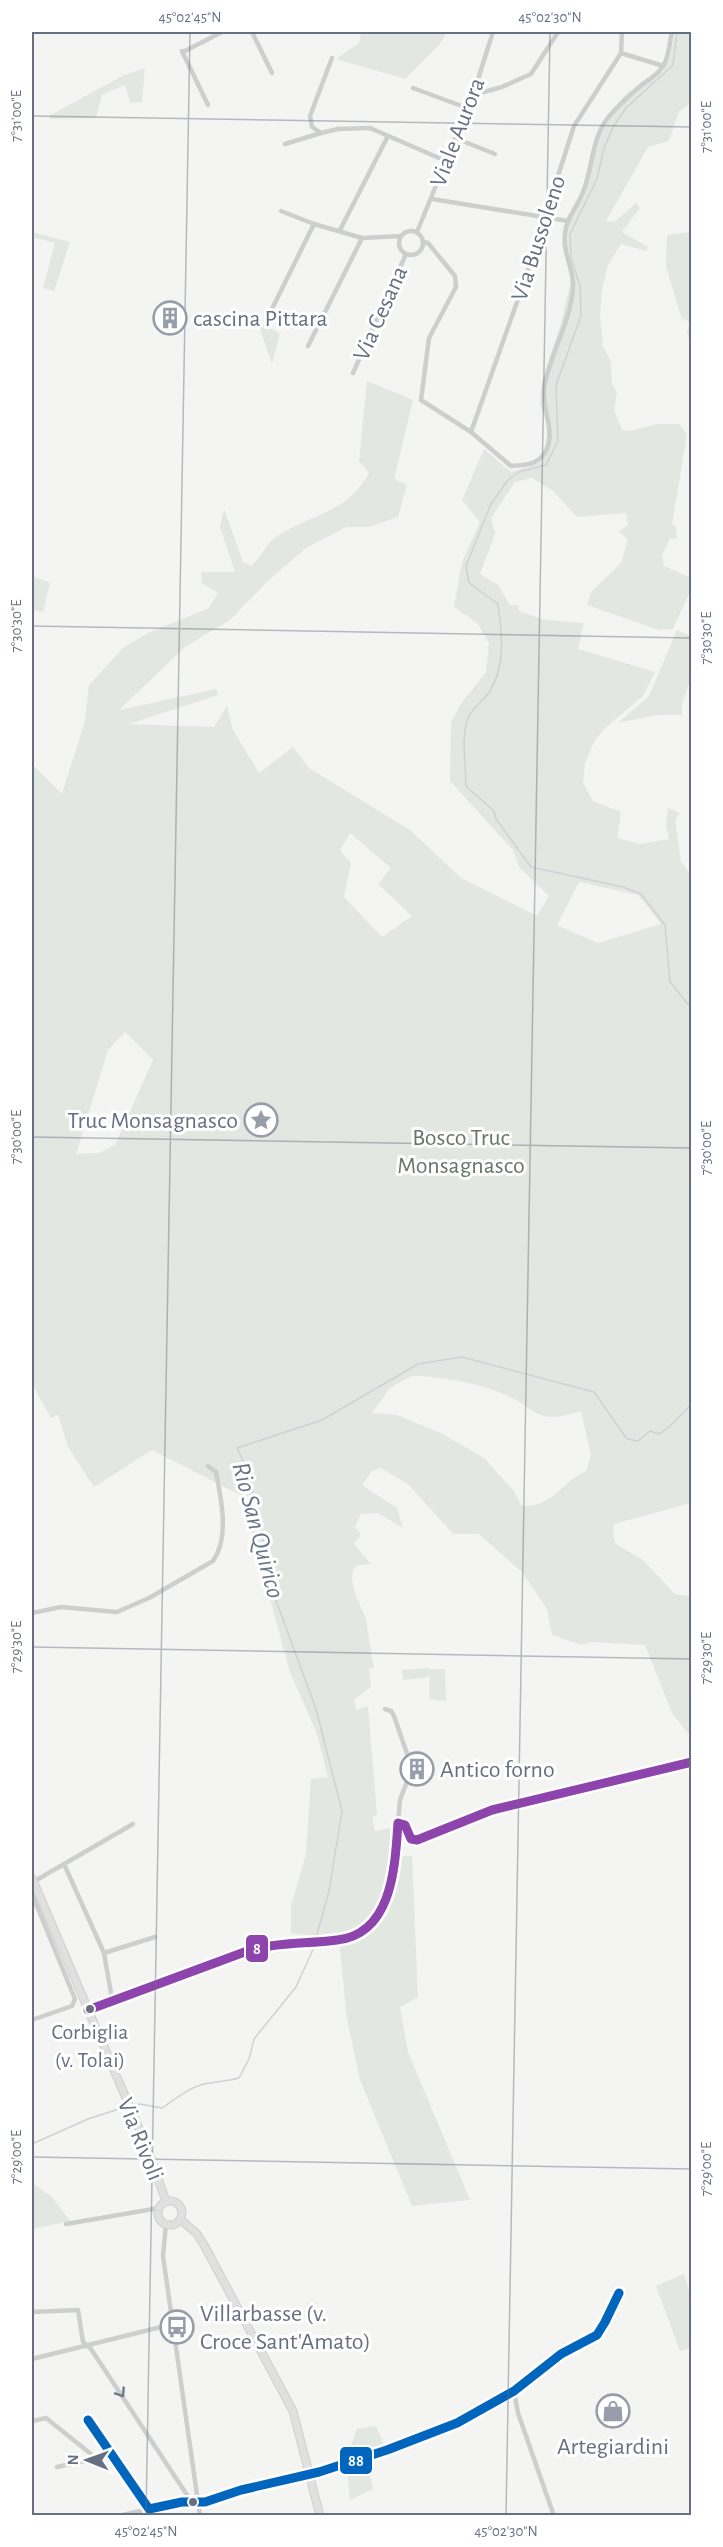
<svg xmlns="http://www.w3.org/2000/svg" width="723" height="2547" font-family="'Alegreya Sans',sans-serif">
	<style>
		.green { fill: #e3e7e1; fill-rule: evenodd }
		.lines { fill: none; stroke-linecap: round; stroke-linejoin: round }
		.stream { stroke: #ced2d6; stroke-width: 1.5 }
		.secondary-casing { stroke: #d0d0d1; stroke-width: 9 }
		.street { stroke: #cdcece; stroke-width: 4.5 }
		.secondary { stroke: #e0e0e1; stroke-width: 7 }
		.bus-1-casing { stroke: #fff; stroke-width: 14 }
		.bus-2-casing { stroke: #fff; stroke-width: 14 }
		.bus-1 { stroke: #8e44ad; stroke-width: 9 }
		.bus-2 { stroke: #0065bd; stroke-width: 9 }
		.oneway { stroke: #717989 }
		.ticks { fill: none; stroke: #677081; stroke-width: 1.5; stroke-opacity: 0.45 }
		.bus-dot { fill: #677081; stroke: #fff; stroke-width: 2 }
		.labels { text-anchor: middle; stroke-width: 6; stroke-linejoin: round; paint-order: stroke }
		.bus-label { font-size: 22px; fill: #677081; stroke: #fff }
		.street-label { font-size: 24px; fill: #677081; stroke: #fff }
		.poi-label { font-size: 24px; fill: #677081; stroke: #fff; text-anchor: start }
		.park-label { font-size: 24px; fill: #657865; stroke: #fff }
		.water-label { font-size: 26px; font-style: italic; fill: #687684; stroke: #fff }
		.line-badge { stroke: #fff; stroke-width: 2 }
		.badge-label { font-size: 16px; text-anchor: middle; font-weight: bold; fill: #fff }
		.neatline { fill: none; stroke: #677081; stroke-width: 2 }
		.ticks-label { font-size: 15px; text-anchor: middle; fill: #677081 }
	</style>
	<rect width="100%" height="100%" fill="#f4f4f3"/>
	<g class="green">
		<polygon points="361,32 447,32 440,44 405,79 336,59 359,43"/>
		<path d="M675 32H691V103L679 111 669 141 648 147 606 221 614 222 636 203 640 208 622 232 648 247 646 251 621 244 608 265 602 288 600 315 603 346 611 362 612 383 617 393 614 410 622 430 630 431 657 424H679L687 434 672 524 676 527 677 538 670 539 662 555 664 566 691 578V589L673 629 659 630 587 605 591 592 621 563 628 540 619 531 628 525 626 513 577 517 553 491 532 478 515 482 491 518 495 534 480 574 498 585 510 605H518L519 611 545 620 584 623 578 649 655 672 643 696 605 728 595 740 585 763 583 783 593 801 621 812 617 838 640 844 669 839 666 826 668 808 680 813 675 820 681 861 691 876V1503L614 1524 613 1535 616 1544 643 1560 675 1594 691 1596V1737L672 1713 645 1645 591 1642 581 1645 552 1635 547 1609 523 1573 479 1534H453L409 1485 381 1468 372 1471 362 1485 397 1508 403 1528 378 1513 361 1514 355 1527 361 1534 354 1544 371 1564 355 1566C345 1587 364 1605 367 1625 369 1639 371 1654 374 1668L369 1669 371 1687 354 1700 356 1710 368 1706 377 1815 372 1817 375 1831 394 1827 391 1857 412 1856 418 1997 400 2007 408 2052 470 2200 412 2206 360 2080 347 2019 339 1940 291 1933V1906L306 1854 311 1779 328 1777 317 1734 290 1672 242 1496 152 1450 94 1487 68 1447 58 1415 51 1418 32 1384V764L62 794 85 721 89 685 123 648 148 633 209 608 218 593 202 583 201 572H235L220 527 224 509 243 562 252 566C260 557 268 541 279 535 315 512 346 514 369 473L359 461 367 381 413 400 394 479 407 485 398 517 369 527H346L306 548 271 578 230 620 185 647 119 710 216 689 218 695 129 724 214 727 227 706 233 730 259 773 293 747 309 768 410 830 461 878 537 916 549 896 519 867 513 850 450 781 451 723 460 705 486 672 489 644 478 624 454 607 462 562 480 522 462 500 484 449 511 472 542 462 547 436V422L540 405 542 381 561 323 571 280 563 240 565 226 582 193 594 140 600 127 624 96 660 68 662 73 670 56ZM350 833 391 868 378 884 412 916 382 937 344 897 351 863 340 850ZM579 882 638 895 661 924 598 943 557 925ZM125 1032 153 1060 115 1145 99 1153 76 1154 108 1050ZM412 1376C444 1376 489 1385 516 1400 529 1407 538 1418 554 1417 562 1417 572 1413 581 1411L591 1455 586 1471C561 1482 554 1507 522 1506L513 1490 484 1458 441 1433 397 1415 372 1413 390 1388Z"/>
		<polygon points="145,68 142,102 130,103 125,85 102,95 96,118 50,119 49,116 122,76"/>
		<polygon points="32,232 70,242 54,291 43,288 55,243 32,237"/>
		<polygon points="691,232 692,232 691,350 687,330 690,324 686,319 682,320 666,266 667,235"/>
		<polygon points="257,320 280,334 272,364"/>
		<polygon points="32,576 50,583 43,612 32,610"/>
		<polygon points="677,630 691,636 691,679 682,703 682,715 657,715 618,723 649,696"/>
		<polygon points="429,1668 430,1672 430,1669 445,1669 446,1701 429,1699 430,1677 403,1680 402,1670"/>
		<polygon points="32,2183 51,2196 70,2221 32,2229"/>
		<polygon points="684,2274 691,2297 691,2348 680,2351 656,2286"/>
		<polygon points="376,2426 386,2449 366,2456 373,2489 350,2500 346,2460 357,2429"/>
	</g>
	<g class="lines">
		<g class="stream">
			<path d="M677 32 673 65 626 108 613 127 604 148 597 179 570 234 571 258 580 286 581 316 556 385 558 441 546 465 519 472 508 480 491 504 466 566 469 583 498 604C502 633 506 665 490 691 484 700 474 707 469 716 460 735 466 765 466 786L494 811 496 819 531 867 623 887 641 894 665 925 670 982 692 1009"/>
			<path d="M316 1938 329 1891 342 1811 316 1709 271 1587 261 1527 246 1467 237 1448 322 1420 418 1364 462 1357 594 1392 627 1439 638 1441 650 1431 659 1434C672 1427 680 1414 692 1404"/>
			<path d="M133 2105 140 2104 162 2108C175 2099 194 2084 210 2083 220 2081 228 2081 239 2078L249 2059 254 2039 296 1987 315 1945"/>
			<polyline points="32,2144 88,2119 128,2106"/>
		</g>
		<defs>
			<g id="secondary">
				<polyline points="32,1878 146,2145 166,2201"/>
				<circle cx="170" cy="2213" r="12"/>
				<polyline points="180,2219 197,2234 204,2245 293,2411 320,2516"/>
			</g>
		</defs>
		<use href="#secondary" class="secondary-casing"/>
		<g class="street">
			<polyline points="252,32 272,73"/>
			<polyline points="182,51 208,105"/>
			<polyline points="183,52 222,32"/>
			<polyline points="621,53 663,66"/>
			<polyline points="332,58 310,116 312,127 321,133 338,129 370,128 446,161"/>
			<polyline points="413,88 467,108"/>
			<polyline points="473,95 502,87 531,74 558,32"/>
			<polyline points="455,138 495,154"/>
			<polyline points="285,144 321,133"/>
			<polyline points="432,199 568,221"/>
			<polyline points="281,211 314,224"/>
			<polyline points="340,230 388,136"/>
			<circle cx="411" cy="243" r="12"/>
			<polyline points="417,232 473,95 493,32"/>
			<path d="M424 242 428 243 455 276 456 287 429 338 421 400 471 432 511 466C523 465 537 465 544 454 558 433 541 410 544 388 550 353 571 322 573 287 574 269 562 252 565 233 566 218 578 206 583 192 593 169 591 140 607 119 617 106 630 95 643 84 648 80 656 76 660 70 669 60 669 45 672 32"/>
			<polyline points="266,321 314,224 362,238 401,236"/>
			<polyline points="308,346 362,238"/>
			<polyline points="353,373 406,254"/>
			<polyline points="471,432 522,288 574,126 621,53 622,32"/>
			<path d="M32 1613 61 1607 117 1612 149 1598 213 1561C230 1537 221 1499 216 1472L208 1466"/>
			<polyline points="385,1709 391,1711 394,1716 412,1768 400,1800 398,1823"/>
			<polyline points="64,1864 104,1953 112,1999"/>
			<polyline points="33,1882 133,1824"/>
			<polyline points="32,1894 75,1999 72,2006 32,2020"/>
			<polyline points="104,1953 155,1937"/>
			<path d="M88 2010 250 1950C278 1942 308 1944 337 1940 393 1934 395 1865 398 1823L405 1825 411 1839 417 1840 492 1810 692 1762"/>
			<polyline points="66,2224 159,2208"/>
			<polyline points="166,2224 163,2256 200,2516"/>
			<polyline points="32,2312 78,2310 83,2342 91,2349 191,2501"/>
			<polyline points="32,2359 173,2324"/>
			<polyline points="514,2391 518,2413 554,2516"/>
			<polyline points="88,2420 149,2509 182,2502 205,2502 241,2490 319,2472 387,2450 457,2423 514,2391 561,2354 597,2335 605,2322 619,2293"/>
			<polyline points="33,2421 46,2418 96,2458"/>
			<polyline points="57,2467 111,2455"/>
			<polyline points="118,2516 149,2509"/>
		</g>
		<use href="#secondary" class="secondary"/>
		<defs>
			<path id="bus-1" d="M88 2010 250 1950C278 1942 308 1944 337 1940 393 1934 395 1865 398 1823L405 1825 411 1839 417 1840 492 1810 692 1762"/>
			<polyline id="bus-2" points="88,2420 149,2509 182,2502 205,2502 241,2490 319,2472 387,2450 457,2423 514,2391 561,2354 597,2335 605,2322 619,2293"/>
		</defs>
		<use href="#bus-1" class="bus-1-casing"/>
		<use href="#bus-2" class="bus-2-casing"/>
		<use href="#bus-1" class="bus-1"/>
		<use href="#bus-2" class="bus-2"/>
	</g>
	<defs><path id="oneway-chevron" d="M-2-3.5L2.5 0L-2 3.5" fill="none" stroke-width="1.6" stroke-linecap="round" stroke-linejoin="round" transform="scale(1.5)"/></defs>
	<use class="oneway" href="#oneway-chevron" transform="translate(121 2393) rotate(56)"/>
	<path class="ticks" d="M32 116 692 127M32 626 692 638M32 1137 692 1148M32 1647 692 1659M32 2157 692 2169M146 2516 190 32M506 2516 550 32"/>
	<defs>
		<symbol id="building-ring" viewBox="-11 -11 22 22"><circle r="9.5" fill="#fff" stroke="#989ea9" stroke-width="1.5"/><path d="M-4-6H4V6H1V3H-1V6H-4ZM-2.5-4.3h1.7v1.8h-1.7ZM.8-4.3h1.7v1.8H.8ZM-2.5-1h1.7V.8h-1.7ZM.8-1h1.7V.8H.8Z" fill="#989ea9"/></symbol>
		<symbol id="sight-ring" viewBox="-11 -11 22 22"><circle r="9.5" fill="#fff" stroke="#989ea9" stroke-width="1.5"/><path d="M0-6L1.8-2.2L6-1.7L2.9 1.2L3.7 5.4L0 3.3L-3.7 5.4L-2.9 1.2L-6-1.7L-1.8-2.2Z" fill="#989ea9"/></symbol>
		<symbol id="bus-ring" viewBox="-11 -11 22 22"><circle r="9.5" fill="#fff" stroke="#989ea9" stroke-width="1.5"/><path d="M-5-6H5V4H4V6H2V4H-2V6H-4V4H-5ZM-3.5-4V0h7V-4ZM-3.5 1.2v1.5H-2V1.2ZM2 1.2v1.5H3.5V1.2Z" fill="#989ea9"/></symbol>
		<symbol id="shop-ring" viewBox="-11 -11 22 22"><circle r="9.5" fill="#fff" stroke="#989ea9" stroke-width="1.5"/><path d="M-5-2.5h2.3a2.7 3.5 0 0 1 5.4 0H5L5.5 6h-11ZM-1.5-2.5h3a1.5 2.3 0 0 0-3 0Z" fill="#989ea9"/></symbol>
	</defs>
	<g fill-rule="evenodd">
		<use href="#building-ring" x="151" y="299" width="38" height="38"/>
		<use href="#sight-ring" x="242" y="1101" width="38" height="38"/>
		<use href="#building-ring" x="398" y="1750" width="38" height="38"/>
		<use href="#bus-ring" x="158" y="2308" width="38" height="38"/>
		<use href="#shop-ring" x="594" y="2392" width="38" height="38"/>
	</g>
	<g class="bus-dot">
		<circle cx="90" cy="2009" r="5"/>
		<circle cx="193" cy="2502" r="5"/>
	</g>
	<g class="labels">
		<g class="bus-label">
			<text x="90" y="2039">Corbiglia<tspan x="90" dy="28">(v. Tolai)</tspan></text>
		</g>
		<g class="street-label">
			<text transform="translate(457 132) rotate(-69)" y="8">Viale Aurora</text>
			<text transform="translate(538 238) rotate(-72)" y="8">Via Bussoleno</text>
			<text transform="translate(380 313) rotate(-66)" y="8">Via Cesana</text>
			<text transform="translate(141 2139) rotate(68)" y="8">Via Rivoli</text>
		</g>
		<g class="poi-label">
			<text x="193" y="326">cascina Pittara</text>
			<text x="238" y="1128" text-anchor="end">Truc Monsagnasco</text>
			<text x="440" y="1777">Antico forno</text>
			<text x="200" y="2321">Villarbasse (v.<tspan x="200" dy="28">Croce Sant'Amato)</tspan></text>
			<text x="613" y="2454" text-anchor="middle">Artegiardini</text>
		</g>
		<g class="park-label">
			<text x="461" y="1145">Bosco Truc<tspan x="461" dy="28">Monsagnasco</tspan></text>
		</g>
		<g class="water-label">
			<text transform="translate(259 1530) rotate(75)" y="9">Rio San Quirico</text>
		</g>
	</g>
	<g class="line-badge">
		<rect x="245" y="1934" width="24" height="29" rx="6" fill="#8e44ad"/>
		<rect x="339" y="2446" width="34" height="29" rx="6" fill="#0065bd"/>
	</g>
	<g class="badge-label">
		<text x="257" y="1954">8</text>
		<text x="356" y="2466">88</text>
	</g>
	<rect width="723" height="2547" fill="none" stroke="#ffffff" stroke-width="66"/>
	<g transform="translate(87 2460) rotate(271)" stroke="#ffffff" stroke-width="4.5" paint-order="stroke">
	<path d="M0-4.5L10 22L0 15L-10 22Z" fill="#677081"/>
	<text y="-9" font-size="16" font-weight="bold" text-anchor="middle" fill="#677081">N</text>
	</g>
	<rect x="33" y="33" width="657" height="2481" class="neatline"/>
	<g class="ticks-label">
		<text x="190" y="22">45°02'45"N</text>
		<text x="550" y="22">45°02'30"N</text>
		<text transform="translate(16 116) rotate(-90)" y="5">7°31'00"E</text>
		<text transform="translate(706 127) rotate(-90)" y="5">7°31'00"E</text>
		<text transform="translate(16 626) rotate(-90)" y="5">7°30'30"E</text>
		<text transform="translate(706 638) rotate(-90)" y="5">7°30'30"E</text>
		<text transform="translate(16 1137) rotate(-90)" y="5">7°30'00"E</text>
		<text transform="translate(706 1148) rotate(-90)" y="5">7°30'00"E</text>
		<text transform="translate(16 1647) rotate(-90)" y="5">7°29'30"E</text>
		<text transform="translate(706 1658) rotate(-90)" y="5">7°29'30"E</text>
		<text transform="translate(16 2157) rotate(-90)" y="5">7°29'00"E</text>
		<text transform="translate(706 2169) rotate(-90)" y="5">7°29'00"E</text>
		<text x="146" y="2536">45°02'45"N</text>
		<text x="506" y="2536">45°02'30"N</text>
	</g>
</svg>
